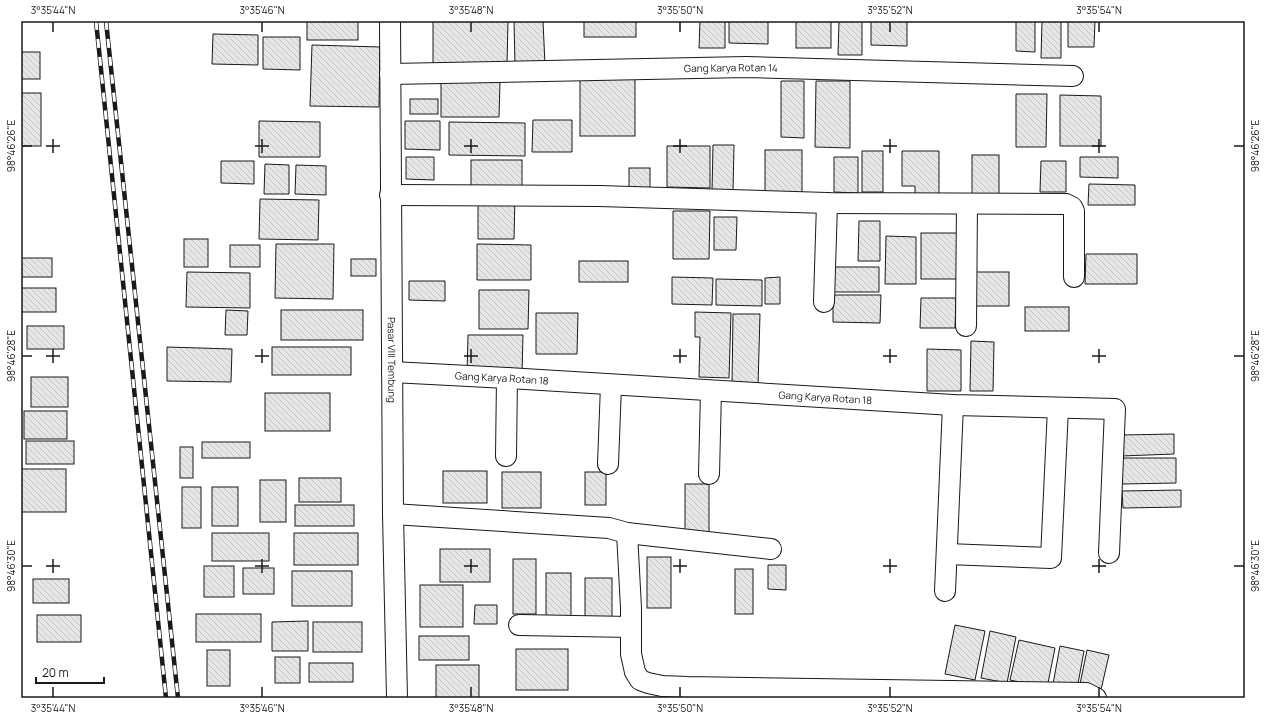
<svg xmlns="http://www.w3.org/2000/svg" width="1266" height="719" font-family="Manrope,sans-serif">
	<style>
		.building { fill: url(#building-back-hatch); stroke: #1a1a1a }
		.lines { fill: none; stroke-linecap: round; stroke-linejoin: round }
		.street-casing { stroke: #1a1a1a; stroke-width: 22 }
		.street { stroke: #fff; stroke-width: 20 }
		.rail-casing { stroke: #1a1a1a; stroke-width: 4.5 }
		.rail { stroke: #fff; stroke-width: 3; stroke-dasharray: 9; stroke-linecap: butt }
		.ticks { fill: none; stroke: #1a1a1a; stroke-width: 1.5 }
		.labels { text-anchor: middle; stroke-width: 3; stroke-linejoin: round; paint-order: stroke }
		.street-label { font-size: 10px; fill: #1a1a1a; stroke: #fff }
		.neatline { fill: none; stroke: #1a1a1a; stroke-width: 1.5 }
		.ticks-label { font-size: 10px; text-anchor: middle; fill: #1a1a1a }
	</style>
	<defs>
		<pattern id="building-back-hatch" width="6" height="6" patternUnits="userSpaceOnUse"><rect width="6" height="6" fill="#e6e6e6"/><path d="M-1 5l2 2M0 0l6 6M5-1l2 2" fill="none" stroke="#c5c5c5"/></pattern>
	</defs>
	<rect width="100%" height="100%" fill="#fff"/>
	<g class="building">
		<rect x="307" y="21" width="51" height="19"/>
		<polygon points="433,21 508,21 507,64 433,64"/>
		<polygon points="514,21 543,21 545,65 515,66"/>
		<rect x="584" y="21" width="52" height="16"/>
		<polygon points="700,21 725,21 725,48 699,48"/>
		<polygon points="729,21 768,21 768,44 729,43"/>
		<rect x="796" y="21" width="35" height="27"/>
		<polygon points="839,21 862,21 862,55 838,55"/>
		<polygon points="871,21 907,21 907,46 871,45"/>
		<polygon points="1016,21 1035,21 1035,52 1016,51"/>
		<polygon points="1042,21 1061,21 1061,58 1041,58"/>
		<polygon points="1068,21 1095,21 1094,47 1068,47"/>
		<polygon points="213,34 258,35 258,65 212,64"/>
		<polygon points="263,37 300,37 300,70 263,69"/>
		<polygon points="312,45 380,47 379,107 310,106"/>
		<rect x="21" y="52" width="19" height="27"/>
		<rect x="580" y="79" width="55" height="57"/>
		<polygon points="781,81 804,81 804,138 781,137"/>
		<polygon points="816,81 850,81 850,148 815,147"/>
		<polygon points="441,82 500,82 499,117 441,117"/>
		<rect x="21" y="93" width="20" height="53"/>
		<polygon points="1016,94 1047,94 1046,147 1016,147"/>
		<polygon points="1060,95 1101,96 1101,146 1060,146"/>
		<rect x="410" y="99" width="28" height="15"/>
		<polygon points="533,120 572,120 572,152 532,152"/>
		<polygon points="259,121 320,122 320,157 259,157"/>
		<polygon points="405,121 440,121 440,150 405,149"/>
		<polygon points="449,122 525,123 525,156 449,155"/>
		<polygon points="713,145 734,145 733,192 712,192"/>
		<polygon points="667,146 710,146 710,188 667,187"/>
		<rect x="765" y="150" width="37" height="43"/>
		<rect x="862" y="151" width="21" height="41"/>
		<polygon points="902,151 939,151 939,199 915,199 915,186 902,186"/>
		<rect x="972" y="155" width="27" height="39"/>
		<polygon points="406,157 434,157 434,180 406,179"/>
		<polygon points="834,157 858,157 858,193 834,192"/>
		<polygon points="1080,157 1118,157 1118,178 1080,177"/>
		<rect x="471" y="160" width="51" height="28"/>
		<polygon points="221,161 254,161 254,184 221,183"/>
		<polygon points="1041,161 1066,161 1066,192 1040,192"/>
		<polygon points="265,164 289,165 289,194 264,194"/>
		<polygon points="296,165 326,166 326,195 295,194"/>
		<rect x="629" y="168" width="21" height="23"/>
		<polygon points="1089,184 1135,185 1135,205 1088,205"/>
		<polygon points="478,196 515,196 514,239 478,239"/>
		<polygon points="260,199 319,200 318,240 259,239"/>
		<polygon points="673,211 710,211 709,259 673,259"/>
		<polygon points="714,217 737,217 736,250 714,250"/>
		<polygon points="859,221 880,221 880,261 858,261"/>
		<rect x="921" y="233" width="40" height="46"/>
		<polygon points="886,236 916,237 916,284 885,284"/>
		<rect x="184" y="239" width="24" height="28"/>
		<polygon points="276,244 334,244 333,299 275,298"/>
		<polygon points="477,244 531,245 531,280 477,280"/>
		<rect x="230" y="245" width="30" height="22"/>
		<polygon points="1086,254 1137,254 1137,284 1085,284"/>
		<rect x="21" y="258" width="31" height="19"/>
		<rect x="351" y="259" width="25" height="17"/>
		<rect x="579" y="261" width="49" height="21"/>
		<polygon points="834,267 879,267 879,292 833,292"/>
		<polygon points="187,272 250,273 250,308 186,307"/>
		<rect x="975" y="272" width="34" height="34"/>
		<polygon points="672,277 713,278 712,305 672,304"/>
		<polygon points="780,277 780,304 765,304 765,278"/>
		<polygon points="716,279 762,280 762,306 716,305"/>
		<polygon points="409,281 445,281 445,301 409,300"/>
		<rect x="21" y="288" width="35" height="24"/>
		<polygon points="479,290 529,290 528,329 479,329"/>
		<polygon points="833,295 881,295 880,323 833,322"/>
		<polygon points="921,298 956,298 955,328 920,328"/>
		<rect x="1025" y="307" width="44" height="24"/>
		<polygon points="226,310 248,311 247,335 225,335"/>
		<rect x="281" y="310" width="82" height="30"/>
		<polygon points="695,312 731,313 729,378 699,377 700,337 695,337"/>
		<polygon points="536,313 578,313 577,354 536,354"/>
		<polygon points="733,314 760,314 758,386 732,385"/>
		<rect x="27" y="326" width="37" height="23"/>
		<polygon points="468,335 523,335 522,374 467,374"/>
		<polygon points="971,341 994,342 993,391 970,391"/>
		<polygon points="167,347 232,349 231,382 167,381"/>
		<rect x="272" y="347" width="79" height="28"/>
		<polygon points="927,349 961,350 961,391 927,391"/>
		<rect x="31" y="377" width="37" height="30"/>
		<rect x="265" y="393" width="65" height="38"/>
		<rect x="24" y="411" width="43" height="28"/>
		<polygon points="1174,434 1174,454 1121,456 1121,435"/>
		<rect x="26" y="441" width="48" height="23"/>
		<rect x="202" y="442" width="48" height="16"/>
		<rect x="180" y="447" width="13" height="31"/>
		<polygon points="1121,458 1176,458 1176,483 1122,484"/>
		<rect x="21" y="469" width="45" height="43"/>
		<rect x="443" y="471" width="44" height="32"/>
		<rect x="502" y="472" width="39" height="36"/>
		<rect x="585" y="472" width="21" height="33"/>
		<rect x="299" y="478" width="42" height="24"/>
		<rect x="260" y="480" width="26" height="42"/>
		<rect x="685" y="484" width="24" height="48"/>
		<rect x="182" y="487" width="19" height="41"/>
		<rect x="212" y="487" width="26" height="39"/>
		<polygon points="1181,490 1181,507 1123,508 1122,491"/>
		<rect x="295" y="505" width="59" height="21"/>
		<rect x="212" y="533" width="57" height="28"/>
		<rect x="294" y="533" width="64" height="32"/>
		<rect x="440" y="549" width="50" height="33"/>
		<rect x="647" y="557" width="24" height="51"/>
		<rect x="513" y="559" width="23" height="55"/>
		<polygon points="768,565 786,565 786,590 768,589"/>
		<rect x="204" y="566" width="30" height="31"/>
		<rect x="243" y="568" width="31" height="26"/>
		<rect x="735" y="569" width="18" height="45"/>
		<rect x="292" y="571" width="60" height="35"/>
		<rect x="546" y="573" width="25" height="44"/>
		<rect x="585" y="578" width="27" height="41"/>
		<rect x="33" y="579" width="36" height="24"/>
		<rect x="420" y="585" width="43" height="42"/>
		<polygon points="475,605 497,605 497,624 474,624"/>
		<rect x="196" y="614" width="65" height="28"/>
		<rect x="37" y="615" width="44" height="27"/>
		<polygon points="308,621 308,651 272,651 272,622"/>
		<rect x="313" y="622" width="49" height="30"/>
		<polygon points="955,625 985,631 975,680 945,674"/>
		<polygon points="990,631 1016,637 1007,683 981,678"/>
		<rect x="419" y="636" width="50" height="24"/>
		<polygon points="1019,640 1055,648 1047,688 1010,680"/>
		<polygon points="1060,646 1084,651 1077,689 1053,684"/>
		<rect x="516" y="649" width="52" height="41"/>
		<rect x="207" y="650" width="23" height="36"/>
		<polygon points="1087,650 1109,655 1100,694 1079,689"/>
		<rect x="275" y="657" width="25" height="26"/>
		<rect x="309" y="663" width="44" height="19"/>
		<rect x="436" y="665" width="43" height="33"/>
	</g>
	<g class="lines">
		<defs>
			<g id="street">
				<path id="s1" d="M390 21 393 514 397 698"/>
				<path id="s2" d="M390 74 747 67 1073 76"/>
				<polyline points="390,195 599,196 827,203 1066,204 1072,207 1074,211 1074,277"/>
				<polyline points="824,302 827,203"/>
				<polyline points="966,326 967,204"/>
				<path id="s3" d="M392 372 507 378 953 405 1115 409 1109 553"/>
				<polyline points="506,456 507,378"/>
				<polyline points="608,464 611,385"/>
				<polyline points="709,474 711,391"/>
				<polyline points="393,514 609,528 627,533 771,549"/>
				<polyline points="627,533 631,608 631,654 635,672 640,680 648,683 662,686 687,687 1086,693 1096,698"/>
				<polyline points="947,554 1051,558 1058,408"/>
				<polyline points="945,591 953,405"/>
				<polyline points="519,625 631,627"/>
			</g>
		</defs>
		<use href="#street" class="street-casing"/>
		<use href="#street" class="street"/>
		<defs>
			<g id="rail">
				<polyline points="96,21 166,698"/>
				<polyline points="106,21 178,698"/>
			</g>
		</defs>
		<use href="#rail" class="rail-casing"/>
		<use href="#rail" class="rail"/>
	</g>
	<path class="ticks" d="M53 22V32M262 22V32M471 22V32M680 22V32M890 22V32M1099 22V32M53 139V153M262 139V153M471 139V153M680 139V153M890 139V153M1099 139V153M22 146H32M46 146H60M255 146H269M464 146H478M673 146H687M883 146H897M1092 146H1106M1234 146H1244M53 349V363M262 349V363M471 349V363M680 349V363M890 349V363M1099 349V363M22 356H32M46 356H60M255 356H269M464 356H478M673 356H687M883 356H897M1092 356H1106M1234 356H1244M53 559V573M262 559V573M471 559V573M680 559V573M890 559V573M1099 559V573M22 566H32M46 566H60M255 566H269M464 566H478M673 566H687M883 566H897M1092 566H1106M1234 566H1244M53 687V697M262 687V697M471 687V697M680 687V697M890 687V697M1099 687V697"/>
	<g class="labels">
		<g class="street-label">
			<text dy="4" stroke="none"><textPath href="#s2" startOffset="341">Gang Karya Rotan 14</textPath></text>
			<text dy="4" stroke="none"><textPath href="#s1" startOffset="339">Pasar VIII Tembung</textPath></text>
			<text dy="4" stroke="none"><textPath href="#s3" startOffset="110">Gang Karya Rotan 18</textPath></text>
			<text dy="4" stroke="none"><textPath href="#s3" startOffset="434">Gang Karya Rotan 18</textPath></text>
		</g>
	</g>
	<rect width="1266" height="719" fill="none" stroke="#ffffff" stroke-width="44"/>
	<path d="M36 677v6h68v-6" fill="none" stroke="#1a1a1a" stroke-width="2"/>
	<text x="42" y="677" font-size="12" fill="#1a1a1a" stroke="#ffffff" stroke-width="3" paint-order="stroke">20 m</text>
	<rect x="22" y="22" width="1222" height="675" class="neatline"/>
	<g class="ticks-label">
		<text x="53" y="14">3°35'44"N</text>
		<text x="262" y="14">3°35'46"N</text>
		<text x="471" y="14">3°35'48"N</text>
		<text x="680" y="14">3°35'50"N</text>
		<text x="890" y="14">3°35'52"N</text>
		<text x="1099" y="14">3°35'54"N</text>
		<text transform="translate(1255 146) rotate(-90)" y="4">98°46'26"E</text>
		<text transform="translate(11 146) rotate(-90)" y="4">98°46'26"E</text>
		<text transform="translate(1255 356) rotate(-90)" y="4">98°46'28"E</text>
		<text transform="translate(11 356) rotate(-90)" y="4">98°46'28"E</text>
		<text transform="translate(1255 566) rotate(-90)" y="4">98°46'30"E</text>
		<text transform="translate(11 566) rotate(-90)" y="4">98°46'30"E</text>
		<text x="53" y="712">3°35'44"N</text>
		<text x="262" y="712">3°35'46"N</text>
		<text x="471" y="712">3°35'48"N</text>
		<text x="680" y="712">3°35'50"N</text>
		<text x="890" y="712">3°35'52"N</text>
		<text x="1099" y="712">3°35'54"N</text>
	</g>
</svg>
